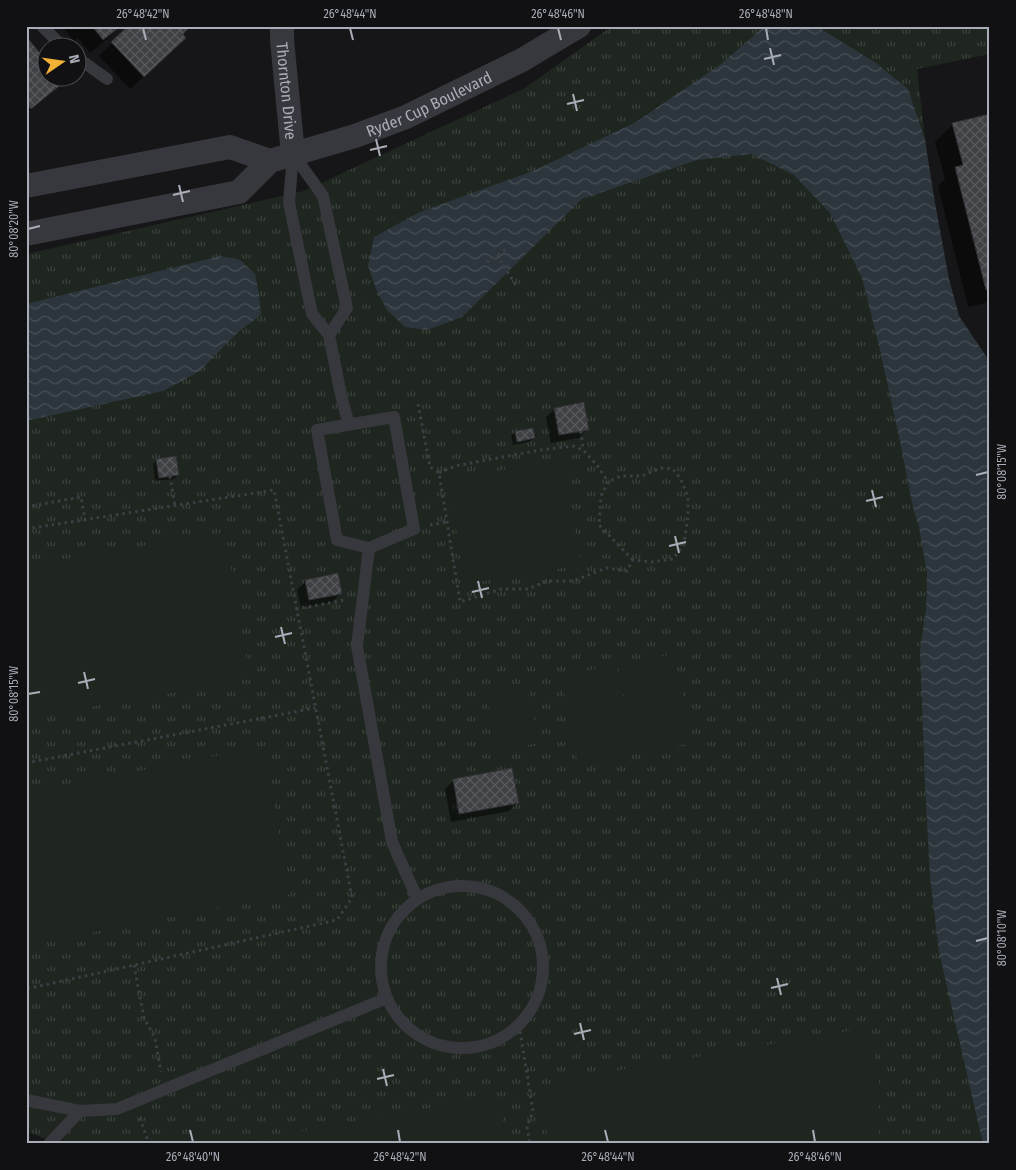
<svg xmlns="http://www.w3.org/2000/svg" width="1016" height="1170" font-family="'Fira Sans Condensed',sans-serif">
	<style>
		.park { fill: url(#park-tufts) }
		.garden { fill: #1e261f }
		.water { fill: url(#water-waves) }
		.shadow { fill: #0007 }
		.building { fill: url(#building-cross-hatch); stroke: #303034 }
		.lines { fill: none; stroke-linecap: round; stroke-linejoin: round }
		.path { stroke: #3d3f44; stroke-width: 3; stroke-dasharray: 2.5 4; stroke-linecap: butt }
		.service { stroke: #37383d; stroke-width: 12 }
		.minor { stroke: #37383d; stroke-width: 24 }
		.ticks { fill: none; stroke: #a8adb8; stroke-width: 2 }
		.labels { text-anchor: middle; stroke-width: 4; stroke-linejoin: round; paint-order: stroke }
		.street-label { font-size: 16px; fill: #a8adb8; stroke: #111113 }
		.neatline { fill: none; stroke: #a8adb8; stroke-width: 2 }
		.ticks-label { font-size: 12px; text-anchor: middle; fill: #a8adb8 }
	</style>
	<defs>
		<pattern id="park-tufts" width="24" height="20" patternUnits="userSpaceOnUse" patternTransform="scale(1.25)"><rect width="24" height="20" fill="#1e261f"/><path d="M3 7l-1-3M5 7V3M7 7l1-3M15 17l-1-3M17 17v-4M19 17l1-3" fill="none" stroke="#3c433d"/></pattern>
		<pattern id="water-waves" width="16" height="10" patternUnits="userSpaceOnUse" patternTransform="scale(1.25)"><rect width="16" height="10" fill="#2c353c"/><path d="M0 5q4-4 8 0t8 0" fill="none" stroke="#485056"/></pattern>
		<pattern id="building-cross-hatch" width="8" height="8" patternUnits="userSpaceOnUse" patternTransform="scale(1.25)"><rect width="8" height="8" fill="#404145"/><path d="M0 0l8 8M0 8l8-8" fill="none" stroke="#595a5e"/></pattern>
	</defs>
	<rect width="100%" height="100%" fill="#161618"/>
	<polygon class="park" points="612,26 990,26 990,54 917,69 981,620 990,905 990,1144 58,1144 26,1131 26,254 304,191 525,88"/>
	<g class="garden">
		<polygon points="564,460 581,565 465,584 448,479"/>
		<polygon points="225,532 250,679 26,718 26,566"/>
		<polygon points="674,654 692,743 636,754 618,665"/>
		<polygon points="617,665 634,754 578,765 561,676"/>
		<polygon points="527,683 539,743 498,751 486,691"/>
		<polygon points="262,747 291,894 26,945 26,793"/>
		<polygon points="866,1028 879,1073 879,1144 549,1144 540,1100 557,1081"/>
		<polygon points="480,1099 501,1112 506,1144 231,1144"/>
	</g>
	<g class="water">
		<polygon points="765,26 795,26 821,29 876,63 908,89 925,140 934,197 949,279 959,316 990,362 990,1144 983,1144 939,952 930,877 925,785 920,651 926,610 927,573 919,527 913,508 901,446 879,346 862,278 830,213 794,175 751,154 697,160 582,199 462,317 427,330 405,327 387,310 376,289 368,266 374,237 420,212 533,171 636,122 721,64"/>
		<polygon points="220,256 240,260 255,274 259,294 261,315 239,331 200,371 163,391 26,421 26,304"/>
	</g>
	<g class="shadow">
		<polygon points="62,26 120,26 108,38 90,53 78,38 74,41"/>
		<polygon points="181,34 171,51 130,89 99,56 112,43"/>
		<polygon points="26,38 48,78 57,78 61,83 48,96 26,113"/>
		<polygon points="990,115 990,302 968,307 938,186 945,179 935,142 953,124"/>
		<polygon points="555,409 588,429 579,438 551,443 546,417"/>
		<polygon points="515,432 534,438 529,442 513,445 511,436"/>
		<polygon points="157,460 178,475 174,479 155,481 153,464"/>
		<polygon points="306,581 341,593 332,602 301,608 297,590"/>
		<polygon points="454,780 518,802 509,811 451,822 445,789"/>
	</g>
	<g class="building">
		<polygon points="92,26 121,26 103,40"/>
		<polygon points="128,26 191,26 183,34 186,38 144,77 111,42"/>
		<polygon points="26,36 48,63 48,78 59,78 63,83 31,109 26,103"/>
		<polygon points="990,114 990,289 986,290 955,167 963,165 952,123"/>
		<polygon points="584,402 589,430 559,435 554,408"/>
		<polygon points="533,428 535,438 517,442 515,431"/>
		<polygon points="176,456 179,475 159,478 156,459"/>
		<polygon points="338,573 342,594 309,600 305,580"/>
		<polygon points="512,768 519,803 459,814 453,779"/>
	</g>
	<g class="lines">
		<g class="path">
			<polyline points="497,255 517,287"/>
			<polyline points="487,262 506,249"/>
			<polyline points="418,404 430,467 439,473 460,602 501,589 528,589 547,581 573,581 606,568 627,571 633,560 652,562 673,559 684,544 688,516 688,496 680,478 673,469 661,468 642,476 621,476 608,482"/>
			<polyline points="581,431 583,450"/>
			<polyline points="439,473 455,466 540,450 573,446 583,450 597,465 608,482 601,496 599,525 633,560"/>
			<polyline points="170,476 175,506"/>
			<polyline points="26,507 81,497 85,519"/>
			<polyline points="26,517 28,528"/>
			<polyline points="430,525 447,522"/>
			<polyline points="26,529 274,490 352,898 337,920 26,989"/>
			<polyline points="296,609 345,600"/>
			<polyline points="26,763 315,708"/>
			<polyline points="134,965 144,1018 155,1038 161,1072"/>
			<polyline points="519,1025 533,1111 527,1127 530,1144"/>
			<polyline points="140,1118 149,1144"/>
		</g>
		<g class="service">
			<polyline points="42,26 64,48"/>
			<polyline points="78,58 107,79"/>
			<polyline points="293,154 289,203 312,314 329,335 341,395 349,425"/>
			<polyline points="293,154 323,196 347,308 329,335"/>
			<polygon points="394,417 414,529 369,548 337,540 317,430"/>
			<polyline points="369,548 357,646 392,842 417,898"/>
			<circle cx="462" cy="967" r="81"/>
			<polyline points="26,1100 80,1111 117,1109 387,998"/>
			<polyline points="49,1144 80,1111"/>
		</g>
		<g class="minor">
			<path id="s1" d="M282 26V40L293 154"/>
			<polyline points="26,186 230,147 270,161"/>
			<path id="s2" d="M26 234 239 192 270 161 355 136 406 117 522 60 579 26"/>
		</g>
	</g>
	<path class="ticks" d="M143 28 146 40M350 28 353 40M558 28 561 40M766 28 768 40M770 48 774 65M764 59 781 55M573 94 577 111M567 104 584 100M376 139 380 156M370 150 387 146M179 185 183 202M173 195 190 191M28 229 40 226M976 475 988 472M872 490 876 507M866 501 883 497M675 536 679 553M669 546 686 542M478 581 482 598M472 592 489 588M281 627 285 644M275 637 292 633M84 672 88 689M78 683 95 679M28 694 40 692M976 941 988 938M777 978 781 995M771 988 788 984M580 1023 584 1040M574 1034 591 1030M383 1069 387 1086M377 1079 394 1075M190 1130 193 1142M398 1130 400 1142M605 1130 608 1142M813 1130 815 1142"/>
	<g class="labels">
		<g class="street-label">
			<text dy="6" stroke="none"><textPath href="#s1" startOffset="65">Thornton Drive</textPath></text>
			<text dy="6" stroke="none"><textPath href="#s2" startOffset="430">Ryder Cup Boulevard</textPath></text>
		</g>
	</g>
	<rect width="1016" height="1170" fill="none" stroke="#111113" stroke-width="55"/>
	<g transform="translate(62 62) rotate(77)"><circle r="24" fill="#111113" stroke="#4d4f55"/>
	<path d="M0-4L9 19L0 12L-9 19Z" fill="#f2b134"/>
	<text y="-8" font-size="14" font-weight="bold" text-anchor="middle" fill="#a8adb8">N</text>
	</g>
	<rect x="28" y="28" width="960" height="1114" class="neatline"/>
	<g class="ticks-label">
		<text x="143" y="18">26°48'42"N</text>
		<text x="350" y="18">26°48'44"N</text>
		<text x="558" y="18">26°48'46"N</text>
		<text x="766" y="18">26°48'48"N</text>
		<text transform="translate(14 229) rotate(-90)" y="4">80°08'20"W</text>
		<text transform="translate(1002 472) rotate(-90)" y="4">80°08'15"W</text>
		<text transform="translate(14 694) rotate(-90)" y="4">80°08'15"W</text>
		<text transform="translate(1002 938) rotate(-90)" y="4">80°08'10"W</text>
		<text x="193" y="1161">26°48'40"N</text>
		<text x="400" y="1161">26°48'42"N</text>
		<text x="608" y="1161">26°48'44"N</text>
		<text x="815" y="1161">26°48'46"N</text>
	</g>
</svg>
